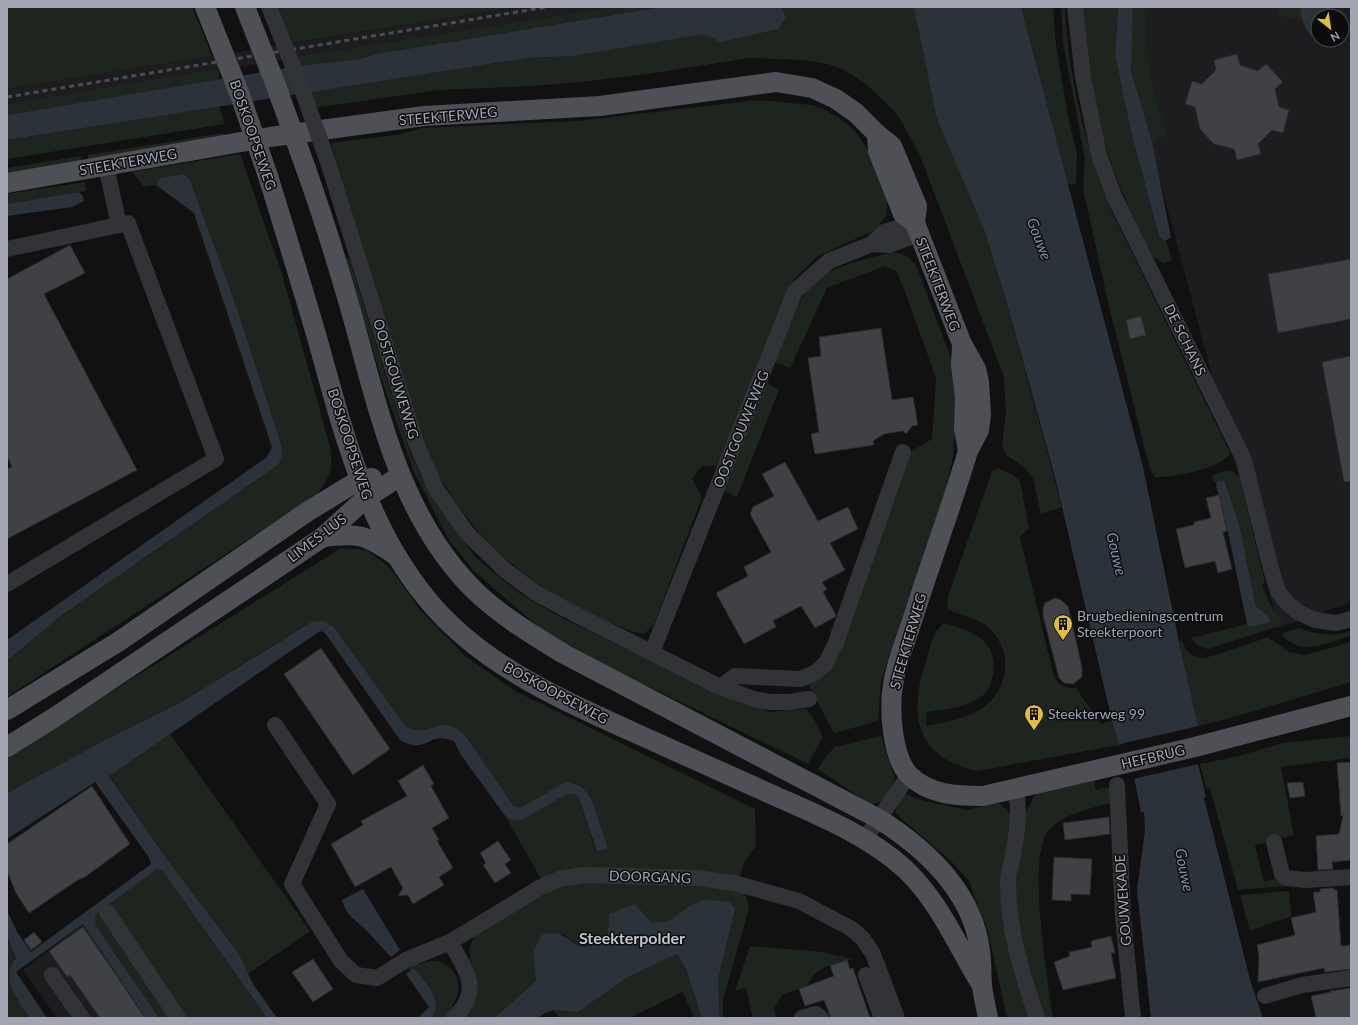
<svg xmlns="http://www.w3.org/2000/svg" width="1358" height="1025" font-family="Lato,sans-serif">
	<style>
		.built { fill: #1d1d1f; fill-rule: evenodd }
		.green { fill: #1e251f }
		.water { fill: #2b323a }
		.pier { fill: #111112 }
		.building { fill: #404145; stroke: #2b2b2e }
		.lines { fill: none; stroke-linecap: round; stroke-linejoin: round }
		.minor { stroke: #323337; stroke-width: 16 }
		.major { stroke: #4f4f56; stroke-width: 20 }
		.rail { stroke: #4b4c52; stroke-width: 3; stroke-dasharray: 5 4; stroke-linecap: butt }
		.minor-bridge { stroke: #323337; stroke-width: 16 }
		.major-bridge { stroke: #4f4f56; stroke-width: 20 }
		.labels { text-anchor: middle; stroke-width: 3; stroke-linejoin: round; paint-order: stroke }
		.street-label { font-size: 14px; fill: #a3a6b2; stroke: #0c0c0d }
		.poi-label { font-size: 14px; fill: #a3a6b2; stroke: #0c0c0d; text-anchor: start }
		.water-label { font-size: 15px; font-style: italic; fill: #7c90ab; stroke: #0c0c0d }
		.quarter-label { font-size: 16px; font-weight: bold; fill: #c4c6ce; stroke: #0c0c0d }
	</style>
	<rect width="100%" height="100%" fill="#111112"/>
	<g class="built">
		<polygon points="518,7 613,7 7,104 7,89"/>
		<path d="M1128 7H1351V602L1279 628 1122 37ZM1318 16H1342V40H1318Z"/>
		<polygon points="83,924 147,1018 57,1018 23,970"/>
	</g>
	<g class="green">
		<polygon points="7,7 192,7 212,56 7,89"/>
		<polygon points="277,7 518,7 291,43"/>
		<polygon points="613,7 662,7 376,54 360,59 299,66 296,57"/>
		<polygon points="782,7 915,7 1003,290 1062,507 1041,514 1033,478 1024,467 1006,455 1002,446 1006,410 1004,377 919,153 897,114 866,84 844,70 828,64 803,60 749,58 648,74 581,82 531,86 439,90 314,108 309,92 528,58 573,56 786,18"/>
		<polygon points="1021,7 1053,7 1056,45 1067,112 1077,155 1076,184 1067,185"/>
		<path d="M1061 7H1065C1068 75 1085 144 1110 208L1230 453C1223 468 1172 478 1155 477L1150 469 1110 311 1083 188 1085 159 1063 42Z"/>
		<path d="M1083 7H1118L1115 55 1131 132 1159 236 1161 239 1166 241 1172 260 1163 263 1153 256C1130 212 1110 168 1098 120 1089 83 1087 44 1083 7Z"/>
		<path d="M1133 7H1148C1142 50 1154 94 1167 135L1152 142 1131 71Z"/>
		<polygon points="1278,7 1300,7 1302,20 1279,16"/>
		<polygon points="218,69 219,80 7,115 7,104"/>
		<path d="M749 101H770L812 105 821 108 839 118 855 131 864 144 874 161 888 192 886 216 875 230 818 256 792 281 719 466H702L692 479 702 497 654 624 644 634C626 631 610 622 593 615 529 587 472 536 438 474 431 461 426 446 420 432L331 143 402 134 422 128 577 121Z"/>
		<polygon points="219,106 225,124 7,159 7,140"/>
		<polygon points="223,133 225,136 89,162 88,155"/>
		<path d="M240 154 282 274 329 443C334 466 331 477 316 495L7 697V661L62 615 278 465 281 444 236 305 190 180 184 174 160 178 156 185 144 187 132 172Z"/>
		<polygon points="81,156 81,163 7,175 7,168"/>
		<polygon points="85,182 86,191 7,204 7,194"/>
		<path d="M894 252 907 256 916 265 957 374V400L953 456 945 494 881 681 878 721 834 733 808 684 817 680 907 454 932 439 936 378 905 291 896 271 885 266 827 288 790 368 774 362C785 336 797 296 818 278 831 267 877 256 894 252Z"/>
		<polygon points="346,258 349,258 409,450 422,478 475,557 519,593 564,619 717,692 769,712 806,709 814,719 823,737 808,764 613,669 542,630 475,572 449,540 414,472 383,384"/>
		<polygon points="767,383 779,390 737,497 725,491"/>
		<path d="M998 468 1011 474 1020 481 1029 528 1020 537 1054 677C1060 686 1065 689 1076 688L1101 724 1112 721 1119 745 977 771C914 757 908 713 927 658 931 644 933 632 944 623 972 631 998 640 993 674 992 682 989 690 982 696 967 708 945 709 927 712L926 726C963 719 1000 712 1005 669 1007 655 1000 638 989 628 979 618 960 616 948 609L947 600 992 471Z"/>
		<path d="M1226 471H1232L1240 478 1265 583 1262 585C1265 593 1268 601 1273 609 1277 614 1282 618 1283 625L1207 649 1197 645 1191 638 1247 624V626L1268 615 1256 607 1239 523 1224 480 1216 483 1211 478 1215 474Z"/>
		<path d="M341 548 367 550 390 568 420 610 465 656 515 691 755 809 756 846 745 861 739 878 542 881 506 817 514 821 524 819 567 794H574L579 798 596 852 607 850 589 795 565 782 520 808 513 805 465 735C440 711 431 739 405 727L333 626 330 624 280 641 176 705 105 740 7 793V757Z"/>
		<path d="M1299 628C1316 635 1333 637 1351 631V635C1328 643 1302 657 1282 635L1283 633Z"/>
		<path d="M1267 637 1289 652 1305 655 1351 642V682L1227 719 1198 726 1179 642 1182 640C1185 650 1191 657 1201 658 1208 659 1257 641 1267 637Z"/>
		<polygon points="170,734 310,931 248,974 239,954 172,866 109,775"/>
		<polygon points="881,736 895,779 890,791 882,801 871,805 818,769 826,756 835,747"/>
		<polygon points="1351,736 1351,758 1281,767 1294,835 1255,845 1264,882 1274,879 1285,886 1238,890 1210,788 1206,788 1200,764 1235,757 1283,743"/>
		<path d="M1094 781 1096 790 1113 786 1112 802C1091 809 1064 813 1049 830 1026 854 1048 983 1053 1018H1044L1023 955 1014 891 1025 814 1036 793Z"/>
		<polygon points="905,794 924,801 967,810 998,803 1006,809 1011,817 1004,878 1031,1018 1007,1018 988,932 969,881 951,861 895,813 899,799"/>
		<polygon points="157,869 162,870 267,1018 159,1018 96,926 95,915"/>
		<polygon points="630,880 737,889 746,896 749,908 723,1000 723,1018 720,1017 718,980 735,909 691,905 678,917 660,923 651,922 608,933 599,942 588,947 578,946 563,934 533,951 536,981 494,1018 463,1018 472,966 469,950 473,939 479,930 561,884"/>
		<polygon points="1289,891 1291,916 1250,931 1240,895"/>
		<polygon points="7,936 16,958 10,970 16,998 30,1018 8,1018 7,1016"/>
		<path d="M750 946 822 952 852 959C837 964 812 967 808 985L782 995 774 1008 776 1018H753L746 988 735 991Z"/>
		<polygon points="677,954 686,969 702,1018 694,1018 683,992 629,1018 559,1018 554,1010 578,1012 628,977"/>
		<path d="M417 961 419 965C445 950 471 980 452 1006L455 1009 447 1018H431C446 1002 424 981 414 968L410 971 407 966Z"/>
	</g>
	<g class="water">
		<polygon points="662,7 782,7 786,18 778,29 720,42 704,34 573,56 528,58 7,140 7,115 299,66 360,59 376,54"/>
		<polygon points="914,7 1021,7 1143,467 1179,642 1198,726 1189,728 1206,797 1204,798 1251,983 1263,1018 1151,1018 1137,890 1145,831 1144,812 1141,812 1134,777 1125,743 1119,745 1112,721 1056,481 1039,419 1003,290 984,229 937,119"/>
		<polygon points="1118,7 1133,7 1131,71 1152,142 1171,237 1166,241 1161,239 1159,236 1131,132 1115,55"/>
		<path d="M1300 7H1330L1331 16H1318V40H1330L1322 44C1307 36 1302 24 1300 7Z"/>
		<polygon points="184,174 190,180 236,305 281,444 282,457 278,465 62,615 7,661 7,640 267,457 272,447 194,213 156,185 160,178"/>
		<polygon points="79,192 83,196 84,201 72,207 7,216 7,204"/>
		<polygon points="1224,480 1239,523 1256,607 1268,615 1270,622 1249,627 1247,624 1228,532 1216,485 1217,482"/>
		<path d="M323 621 333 626 406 727C431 739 440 711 465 735L513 805 520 808 565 782C579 783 586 789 592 801L608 849 597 852 579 798 574 794H567L524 819 514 821 506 817 461 755 454 741C431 732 429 748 412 745 408 744 404 742 400 740L325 633 320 631 109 776 172 866 239 954 253 984 277 1018H267L162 870 157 869 95 915 96 926 159 1018H146L83 924 16 972 47 1018H30C21 1005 6 987 10 969 11 966 14 961 16 958L7 936V910L17 932 31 952 151 864 148 856 95 782 7 839V793L105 740 176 705 312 622Z"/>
		<path d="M363 889 400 950 391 957C382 948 374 938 365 929 354 919 346 915 342 900Z"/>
		<path d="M706 900 730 902 735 909 718 980 720 1018H702L686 969 677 954 628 977 578 1012 554 1010 545 1013 537 1018H494L536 981 533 951 542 935C575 924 572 968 608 933L609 914 635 904 651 922C673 924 676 915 691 905 695 903 701 901 706 900Z"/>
		<path d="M414 968C424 981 446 1002 431 1018H418L429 1007 406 974Z"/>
	</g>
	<polygon class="pier" points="1191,728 1199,764 1133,779 1124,743"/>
	<g class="building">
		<polygon points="1237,54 1240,65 1258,71 1266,64 1283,82 1275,89 1279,107 1289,110 1283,133 1272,130 1258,144 1261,154 1237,160 1234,149 1214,144 1200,129 1195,107 1185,104 1192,81 1202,84 1216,70 1214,60"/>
		<polygon points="70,245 85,273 44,294 137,470 7,539 7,469 12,467 7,456 7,279"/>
		<polygon points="1351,259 1351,319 1278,333 1268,274"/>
		<polygon points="1141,316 1146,335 1130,339 1126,320"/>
		<polygon points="881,328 892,400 913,397 918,425 912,426 906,434 903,431 884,434 873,441 874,445 815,454 811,434 819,432 808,358 821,356 819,337"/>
		<polygon points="1351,356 1351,481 1344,482 1322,362"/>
		<polygon points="785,462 818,521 848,507 858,529 830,543 845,570 822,582 827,589 823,592 836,615 835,617 815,628 801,606 773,621 776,627 744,644 716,593 748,576 744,567 771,552 750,514 753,507 774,496 762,474"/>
		<polygon points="1219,495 1227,531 1223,532 1232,569 1218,573 1215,561 1185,568 1176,529 1194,525 1194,522 1211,518 1206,498"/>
		<polygon points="1055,598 1061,600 1068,606 1082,667 1082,677 1073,684 1064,683 1059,678 1043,616 1043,608 1045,603"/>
		<polygon points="321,648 390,749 353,775 284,674"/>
		<polygon points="1351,762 1351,860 1332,862 1333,869 1318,870 1316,836 1339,834 1343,816 1341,816 1337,763"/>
		<polygon points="423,765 434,784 431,786 449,818 432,828 439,840 437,841 453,868 439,877 444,885 413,904 408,895 398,896 403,888 391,867 355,887 331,844 363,825 361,821 407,796 398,781"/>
		<polygon points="1303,782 1305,796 1290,798 1287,783"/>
		<polygon points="92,786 130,844 85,877 78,880 29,913 16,893 7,871 7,844"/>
		<polygon points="1109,817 1110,834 1065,840 1063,823"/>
		<polygon points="498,841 511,860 505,864 511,873 495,883 483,865 486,863 480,853"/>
		<polygon points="1054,857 1092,859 1090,895 1071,894 1071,901 1052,900"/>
		<polygon points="1334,888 1334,890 1337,890 1341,946 1351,945 1351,969 1325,972 1324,968 1258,982 1259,956 1257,945 1295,935 1291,918 1316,912 1313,892 1320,892 1320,889"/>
		<polygon points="83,927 110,966 145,1018 100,1018 70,975 67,977 49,951"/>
		<polygon points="34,932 42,942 31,950 24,940"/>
		<polygon points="1111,936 1115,953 1111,953 1116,978 1063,990 1054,962 1070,956 1069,952 1092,947 1091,941"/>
		<polygon points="313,959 333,989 313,1002 292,972"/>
		<polygon points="847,960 850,969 853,968 870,1018 831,1018 824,1000 805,1006 799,989 834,976 830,966"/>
		<polygon points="1351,988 1351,1018 1316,1018 1311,996 1331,992 1330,991"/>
	</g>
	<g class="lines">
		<g class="minor">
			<polyline points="1075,7 1083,77 1099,155 1114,196 1244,460 1271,569 1278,591 1287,603 1298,612 1315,620 1336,623 1351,619"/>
			<polyline points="329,165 416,443 436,489 467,533 506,571 536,593 571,612 720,687 754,699 769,702 790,702 809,699"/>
			<polyline points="106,166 119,225"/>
			<polyline points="872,244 884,232 915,223"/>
			<polyline points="7,249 128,223 216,459 7,584"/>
			<polyline points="652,652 795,291 829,261 872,244 889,245 919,234"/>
			<polyline points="720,687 735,676 800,679 815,673 826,663 835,645 903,452"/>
			<polyline points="275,725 328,804 292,884 341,961 356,975 377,978 406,960 450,942"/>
			<polyline points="1117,785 1123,917 1133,1018"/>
			<path d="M1016 789C1020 812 1017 833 1013 856 1011 865 1008 874 1008 883 1008 930 1022 974 1037 1018"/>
			<polyline points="864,840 909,775"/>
			<polyline points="1274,842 1282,874 1286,878 1306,880 1351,877"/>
			<polyline points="107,912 178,1018"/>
			<polyline points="52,975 82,1018"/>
			<polyline points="866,975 882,1018"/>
			<polyline points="1265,996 1302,985 1351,978"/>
			<path d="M454 1018C483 990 466 971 450 942L539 888 559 879 583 875 697 878 734 883 799 901 852 929 863 939 873 954 897 1018"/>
			<polyline points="802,1018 816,1014 821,1018"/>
		</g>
		<g class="major">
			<polyline points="877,134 878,151 903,214 915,223"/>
			<path d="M306 169C322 214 336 259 349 304 378 405 397 514 475 591 501 616 533 635 564 654L879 819C926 849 973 892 980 951 982 962 981 974 982 985 983 996 986 1007 988 1018"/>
			<path d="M268 176C285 231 302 286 318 341 343 432 366 525 427 599 480 664 558 698 633 732 680 753 728 775 775 796 820 816 869 836 905 869 939 901 957 945 981 984"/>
			<path d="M7 183 270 137 424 116 600 106 776 82 812 88 836 99 856 113 877 134 892 146 917 206 915 223 962 344 976 369 979 382 981 414 979 430 968 451C951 508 930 564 912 621 905 642 896 663 893 685 889 709 892 757 909 775 929 795 957 796 983 796L1195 747 1351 706"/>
			<polyline points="962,346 961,365 965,397 964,429 968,451"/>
			<path d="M323 537C358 533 365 534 395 555"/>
			<polyline points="7,710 118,642 307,512 359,480 372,478"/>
			<polyline points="7,747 55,717 323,537 366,498 400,476"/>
		</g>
		<polyline class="rail" points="7,97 547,7"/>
		<polyline class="minor-bridge" points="269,7 299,81 329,165"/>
		<g class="major-bridge">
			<polyline points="205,7 240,95 268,176"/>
			<polyline points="245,7 275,83 306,169"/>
		</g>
	</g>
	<defs>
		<symbol id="building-pin" viewBox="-11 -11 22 30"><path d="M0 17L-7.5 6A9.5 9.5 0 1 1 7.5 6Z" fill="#e3bc38" stroke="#0c0c0d"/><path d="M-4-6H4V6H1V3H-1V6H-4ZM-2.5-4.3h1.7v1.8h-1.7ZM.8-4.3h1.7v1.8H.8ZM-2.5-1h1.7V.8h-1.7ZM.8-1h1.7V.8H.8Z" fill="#111"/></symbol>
	</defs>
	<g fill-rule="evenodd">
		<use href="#building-pin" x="1052" y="613" width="22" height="30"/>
		<use href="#building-pin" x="1023" y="703" width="22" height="30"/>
	</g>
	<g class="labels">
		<g class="street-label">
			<text transform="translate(448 116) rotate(-5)" y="5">STEEKTERWEG</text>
			<text transform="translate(253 135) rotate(71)" y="5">BOSKOOPSEWEG</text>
			<text transform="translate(128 162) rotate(-10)" y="5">STEEKTERWEG</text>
			<text transform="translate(938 284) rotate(69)" y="5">STEEKTERWEG</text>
			<text transform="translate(1185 340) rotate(64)" y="5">DE SCHANS</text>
			<text transform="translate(396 379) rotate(73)" y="5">OOSTGOUWEWEG</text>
			<text transform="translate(741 429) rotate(-68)" y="5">OOSTGOUWEWEG</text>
			<text transform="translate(350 444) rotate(72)" y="5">BOSKOOPSEWEG</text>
			<text transform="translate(317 538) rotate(-37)" y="5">LIMES-LUS</text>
			<text transform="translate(908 641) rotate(-74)" y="5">STEEKTERWEG</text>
			<text transform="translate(556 693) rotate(28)" y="5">BOSKOOPSEWEG</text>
			<text transform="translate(1153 757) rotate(-13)" y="5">HEFBRUG</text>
			<text transform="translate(650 877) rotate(2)" y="5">DOORGANG</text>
			<text transform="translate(1123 900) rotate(-94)" y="5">GOUWEKADE</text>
		</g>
		<g class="poi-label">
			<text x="1077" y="621">Brugbedieningscentrum<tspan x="1077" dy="16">Steekterpoort</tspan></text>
			<text x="1048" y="719">Steekterweg 99</text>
		</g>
		<g class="water-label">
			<text transform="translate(1039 239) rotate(69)" y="5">Gouwe</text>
			<text transform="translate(1116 554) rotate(77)" y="5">Gouwe</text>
			<text transform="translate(1184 870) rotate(79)" y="5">Gouwe</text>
		</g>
		<g class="quarter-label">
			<text x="632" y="944">Steekterpolder</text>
		</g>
	</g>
	<rect width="1358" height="1025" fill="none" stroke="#a3a6b2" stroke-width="16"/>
	<g transform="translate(1330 28) rotate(150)"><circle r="19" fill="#0c0c0d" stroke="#484a4f"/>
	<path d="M0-3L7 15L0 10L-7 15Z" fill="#e3bc38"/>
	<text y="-6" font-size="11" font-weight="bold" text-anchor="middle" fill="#a3a6b2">N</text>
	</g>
</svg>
